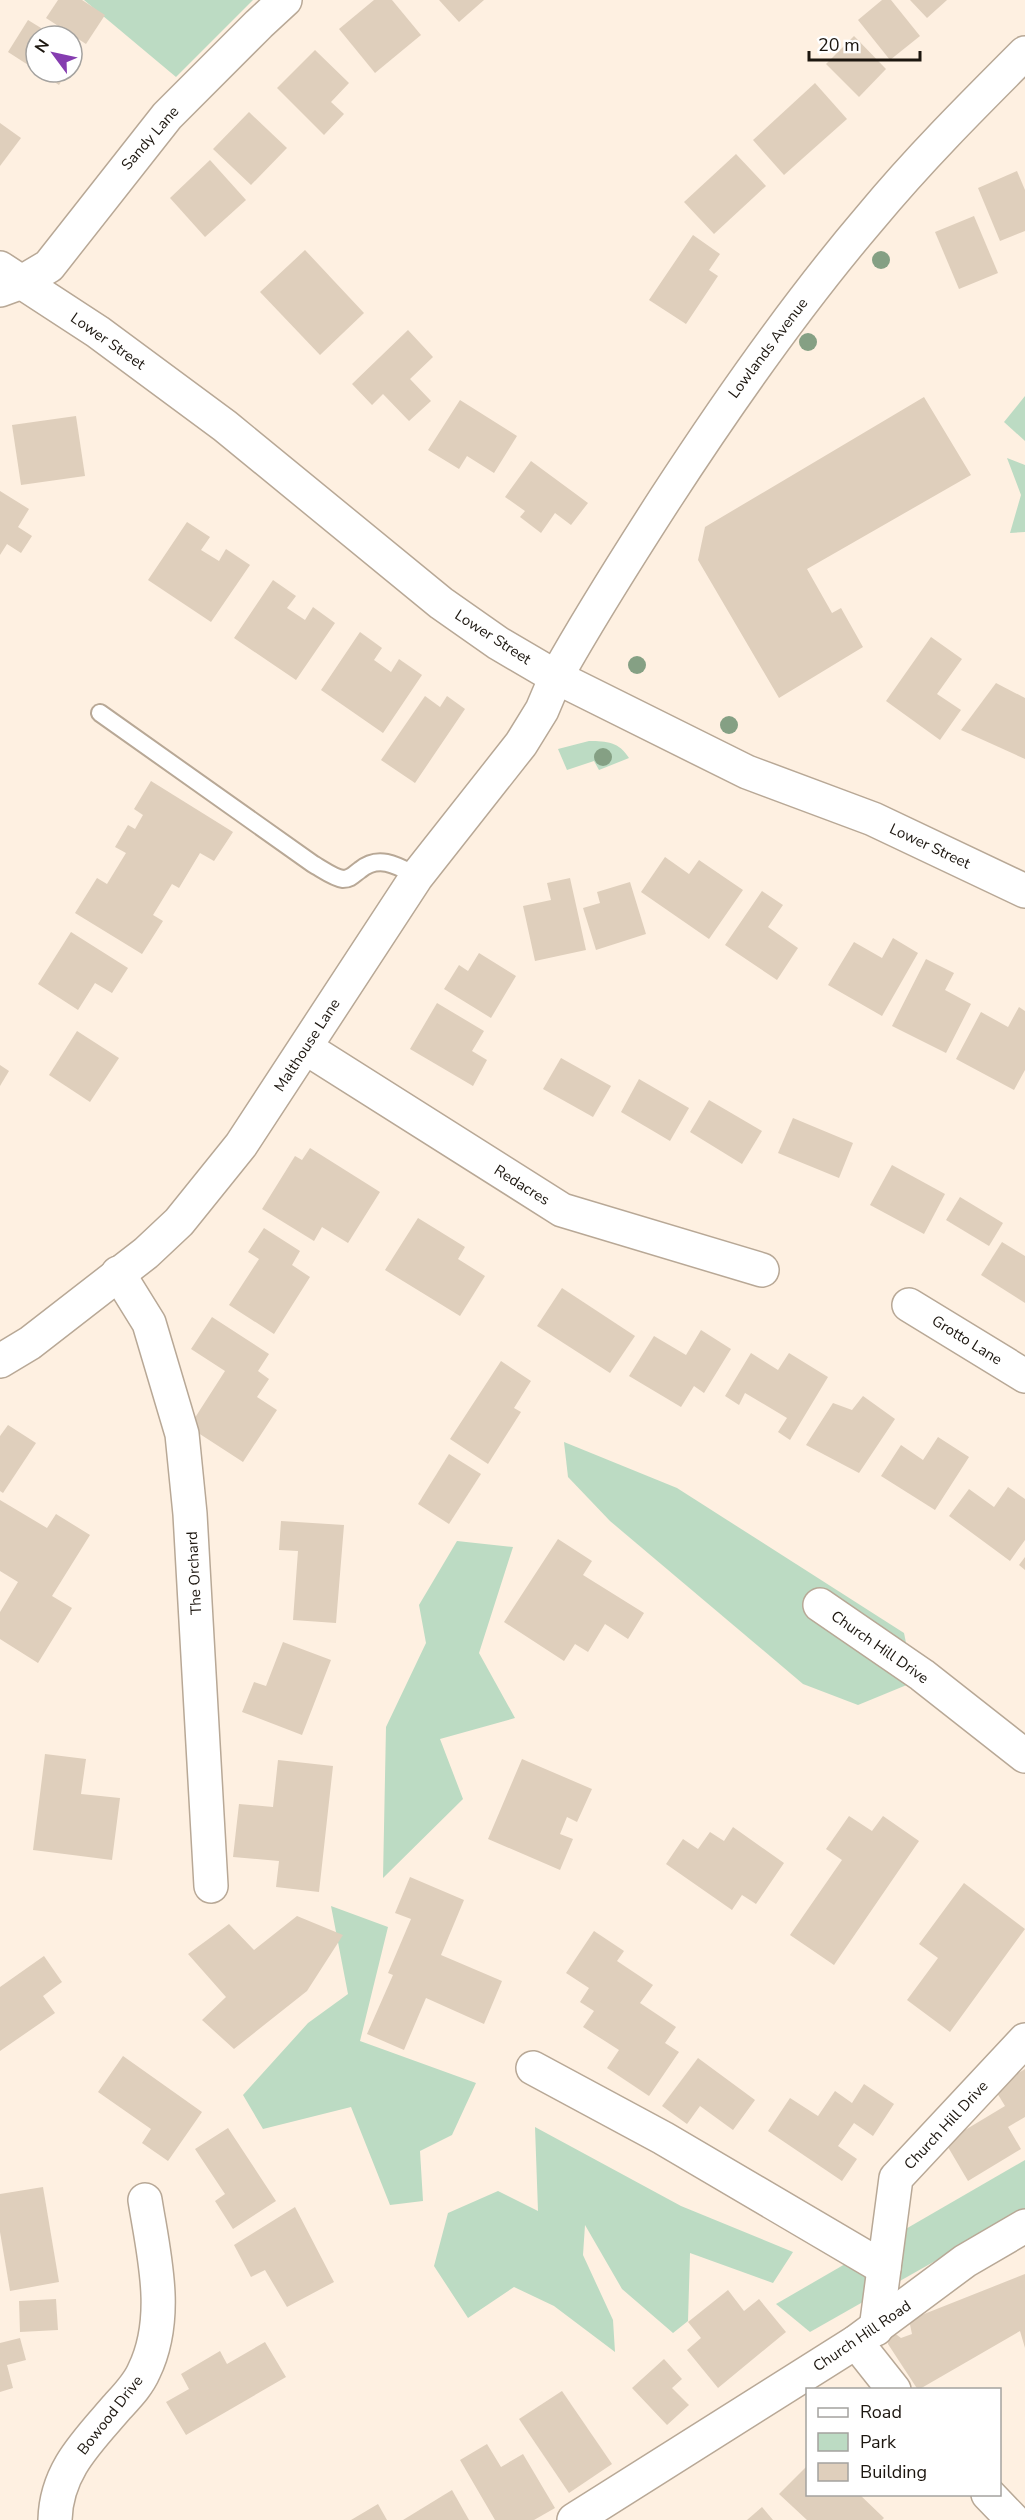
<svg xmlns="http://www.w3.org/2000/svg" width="1025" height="2520" font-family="'Nunito Sans',sans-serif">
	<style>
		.green { fill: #bcdbc3 }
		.building { fill: #dfcfbc }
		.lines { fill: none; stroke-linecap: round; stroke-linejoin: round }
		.lane-casing { stroke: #b8a896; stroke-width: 20 }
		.street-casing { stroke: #b8a896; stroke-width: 36 }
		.secondary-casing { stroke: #b8a896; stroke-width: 36 }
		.lane { stroke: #fff; stroke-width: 16 }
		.street { stroke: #fff; stroke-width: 33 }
		.secondary { stroke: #fff; stroke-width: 33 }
		.tree { fill: #85a084 }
		.labels { text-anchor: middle; stroke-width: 6; stroke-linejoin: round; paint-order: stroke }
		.street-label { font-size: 15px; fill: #1c160f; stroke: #fff }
	</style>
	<rect width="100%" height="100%" fill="#fef0e1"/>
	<g class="green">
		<polygon points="84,0 253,0 176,77"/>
		<polygon points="1025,396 1025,441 1004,422"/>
		<polygon points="1007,458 1025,465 1025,532 1010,533 1021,495"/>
		<path d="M589 741C607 741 619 742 629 758L599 770 594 761 567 770 558 749Z"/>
		<polygon points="564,1442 677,1488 904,1633 914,1682 858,1705 803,1684 610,1521 568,1477"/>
		<polygon points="457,1541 513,1547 479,1653 515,1718 440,1739 463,1799 383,1878 386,1727 426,1643 419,1605"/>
		<polygon points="331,1906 388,1927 360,2041 476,2083 452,2135 420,2151 423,2201 390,2205 351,2107 263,2129 243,2095 308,2023 348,1994"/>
		<polygon points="535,2127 681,2206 793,2252 773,2283 690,2253 688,2321 673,2333 622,2289 585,2225 583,2255 613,2320 615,2352 554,2306 514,2287 468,2318 434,2266 448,2213 498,2191 538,2211"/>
		<polygon points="1025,2160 1025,2210 810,2332 776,2304"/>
	</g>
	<g class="building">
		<polygon points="58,0 82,0 105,15 86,44 46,18"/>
		<polygon points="374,0 392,0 421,35 375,73 339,29"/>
		<polygon points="439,0 484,0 459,22"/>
		<polygon points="882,0 891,0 920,36 890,60 858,20"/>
		<polygon points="910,0 947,0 927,18"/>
		<polygon points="28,20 54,36 36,36 36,70 8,52"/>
		<polygon points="854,36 886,69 859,97 826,64"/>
		<polygon points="72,48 79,52 72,64"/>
		<polygon points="315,50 349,83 331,102 344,114 324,135 277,88"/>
		<polygon points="39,72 67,72 59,85"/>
		<polygon points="815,83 847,119 784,175 753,140"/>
		<polygon points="249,112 287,148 251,185 213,149"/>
		<polygon points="0,123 21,138 0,166"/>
		<polygon points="736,154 766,186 714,234 684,202"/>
		<polygon points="210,160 246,200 205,237 170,198"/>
		<polygon points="1017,171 1025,190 1025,231 1000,241 978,188"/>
		<polygon points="974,216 998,273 959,289 935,232"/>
		<polygon points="693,235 720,254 709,270 718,276 686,324 649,300"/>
		<polygon points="305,250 364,313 320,355 260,292"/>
		<polygon points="408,330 433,357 410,379 431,401 409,421 383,394 372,405 352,384"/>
		<polygon points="924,397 971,475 807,569 832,613 841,608 863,647 779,698 698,560 705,527"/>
		<polygon points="460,400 517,436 494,473 467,456 459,469 428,450"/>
		<polygon points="76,416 85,476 21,485 12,425"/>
		<polygon points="531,461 588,503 571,525 555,513 541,533 520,517 525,511 505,497"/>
		<polygon points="0,491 29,509 18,527 32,536 21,553 7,544 0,555"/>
		<polygon points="187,522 210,537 201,550 219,561 226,549 250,565 211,622 148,580"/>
		<polygon points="273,580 296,596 287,608 305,620 313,607 335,623 296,680 234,638"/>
		<polygon points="360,632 382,648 374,660 391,672 399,659 422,675 383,733 321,690"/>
		<polygon points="931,637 962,659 937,694 961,710 940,740 886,701"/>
		<polygon points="996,683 1025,698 1025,759 961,730"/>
		<polygon points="425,696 440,707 447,696 465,709 415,783 381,760"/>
		<polygon points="151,781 233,832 214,861 200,853 179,888 172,884 153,915 163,921 142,954 75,913 97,878 107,884 126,853 115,847 128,825 135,829 143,815 134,809"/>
		<polygon points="665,857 689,874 699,860 743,890 709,939 641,892"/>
		<polygon points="570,878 586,950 535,961 523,906 551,900 547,883"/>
		<polygon points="630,882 646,934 596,950 583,908 600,903 597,892"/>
		<polygon points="762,891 783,905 768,927 798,948 777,980 725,945"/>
		<polygon points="71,932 128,968 112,993 95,983 78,1010 38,984"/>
		<polygon points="893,938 918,953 882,1016 828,985 854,942 882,958"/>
		<polygon points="479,953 516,976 491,1018 444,989 459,965 468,971"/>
		<polygon points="926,959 954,973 945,990 971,1004 946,1053 892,1026"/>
		<polygon points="437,1003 484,1031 472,1051 487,1060 473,1086 410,1049"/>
		<polygon points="1019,1007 1025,1011 1025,1070 1014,1090 956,1059 981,1012 1008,1027"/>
		<polygon points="77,1031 119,1058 90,1102 49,1075"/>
		<polygon points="561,1058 611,1086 593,1117 543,1089"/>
		<polygon points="0,1065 9,1071 0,1086"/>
		<polygon points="639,1079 689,1108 670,1141 621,1112"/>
		<polygon points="709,1100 762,1131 742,1164 690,1132"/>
		<polygon points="793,1118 853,1143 839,1178 778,1153"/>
		<polygon points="310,1148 380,1192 348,1243 322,1227 314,1241 262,1209 295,1156 302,1160"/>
		<polygon points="892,1165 945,1194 924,1234 870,1205"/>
		<polygon points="960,1197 1003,1223 989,1246 946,1220"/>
		<polygon points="418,1218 465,1247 458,1259 485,1276 460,1316 385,1270"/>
		<polygon points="264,1228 300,1251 292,1265 310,1277 274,1334 229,1305 259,1259 248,1252"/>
		<polygon points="1002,1242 1025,1256 1025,1303 981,1275"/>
		<polygon points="562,1288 635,1336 610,1373 537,1326"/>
		<polygon points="212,1317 269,1354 258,1371 269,1379 257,1397 277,1410 243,1462 189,1427 225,1371 191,1349"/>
		<polygon points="701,1330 731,1349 704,1393 694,1386 681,1407 629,1376 654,1336 686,1355"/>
		<polygon points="751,1353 778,1370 789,1353 828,1377 790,1440 778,1432 787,1418 745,1393 739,1405 725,1396"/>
		<polygon points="501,1361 531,1381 514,1408 521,1412 488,1464 450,1439"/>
		<polygon points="863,1396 895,1419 859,1473 806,1445 833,1403 852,1410"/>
		<polygon points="8,1425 36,1443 3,1493 0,1491 0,1436"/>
		<polygon points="938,1437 969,1457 935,1510 881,1476 901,1445 923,1460"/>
		<polygon points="449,1454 481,1474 449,1524 418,1504"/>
		<polygon points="1008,1487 1025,1499 1025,1540 1010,1561 949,1516 969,1489 994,1507"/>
		<polygon points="0,1500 47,1528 56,1514 90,1535 52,1596 72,1608 38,1663 0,1639 0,1612 18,1582 0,1571"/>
		<polygon points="281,1521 344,1525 336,1623 293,1620 298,1551 279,1550"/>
		<polygon points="558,1539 592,1561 583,1575 644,1613 628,1639 605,1624 588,1652 575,1644 564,1661 504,1622"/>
		<polygon points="1025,1557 1025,1570 1019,1565"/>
		<polygon points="283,1642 331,1660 302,1735 242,1712 254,1682 266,1686"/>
		<polygon points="45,1754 86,1759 81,1794 120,1798 112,1860 33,1850"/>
		<polygon points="522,1759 592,1789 577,1822 567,1817 560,1834 573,1839 560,1870 488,1839"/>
		<polygon points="278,1760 333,1766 319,1892 276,1887 279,1861 233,1857 239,1804 273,1807"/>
		<polygon points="849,1816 872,1831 883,1816 919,1841 834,1965 790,1935 842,1860 826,1849"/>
		<polygon points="733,1827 784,1863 756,1904 742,1895 732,1910 666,1864 683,1839 698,1849 710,1832 724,1841"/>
		<polygon points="410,1877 464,1900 441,1955 502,1981 484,2024 426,1998 404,2050 367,2034 393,1975 388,1973 411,1919 395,1913"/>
		<polygon points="964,1883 1025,1929 950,2032 907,2000 938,1958 919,1944"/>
		<polygon points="297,1916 343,1935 307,1991 234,2049 202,2020 226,1997 188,1954 229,1924 254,1950"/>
		<polygon points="594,1931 624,1951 617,1961 653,1985 640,2003 676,2027 665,2043 679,2052 649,2096 607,2068 619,2050 583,2027 594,2011 580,2002 589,1988 566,1973"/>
		<polygon points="44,1956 62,1982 43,1996 55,2013 0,2051 0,1987"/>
		<polygon points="123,2056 202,2112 168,2161 142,2143 151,2129 98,2092"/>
		<polygon points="698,2058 755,2100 733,2130 700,2106 687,2124 662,2106"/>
		<polygon points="1025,2069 1025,2117 1008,2127 1021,2149 968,2181 945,2142 1005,2106 994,2088"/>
		<polygon points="864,2084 894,2104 873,2136 854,2123 838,2146 857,2159 842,2181 768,2131 790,2098 818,2116 835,2091 852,2103"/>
		<polygon points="228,2128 276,2201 233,2229 215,2201 225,2194 195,2149"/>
		<polygon points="43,2187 59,2282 10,2291 0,2232 0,2194"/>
		<polygon points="295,2207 334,2282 287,2307 265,2270 251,2277 234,2245"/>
		<polygon points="1025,2274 1025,2348 1020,2331 918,2390 888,2344 889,2329 901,2338 912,2334 909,2320"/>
		<polygon points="728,2290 744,2311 759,2299 786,2332 718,2388 687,2350 701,2338 688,2322"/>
		<polygon points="56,2299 58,2330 20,2332 19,2301"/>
		<polygon points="20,2338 26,2360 7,2365 13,2388 0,2392 0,2343"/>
		<polygon points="265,2342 286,2377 186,2435 166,2402 189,2389 181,2374 220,2351 227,2364"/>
		<polygon points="664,2359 682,2379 672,2388 689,2405 667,2425 632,2388"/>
		<polygon points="562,2391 612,2464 569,2493 519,2419"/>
		<polygon points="487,2444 501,2467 523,2454 555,2508 534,2520 495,2520 460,2460"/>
		<polygon points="808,2465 808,2494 859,2494 884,2518 882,2520 807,2520 779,2494"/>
		<polygon points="452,2490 469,2520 403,2520"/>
		<polygon points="378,2504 387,2520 351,2520"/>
		<polygon points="762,2507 773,2520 747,2520"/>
	</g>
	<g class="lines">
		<defs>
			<path id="lane" d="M100 713 313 864C322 869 334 878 343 879 351 879 354 874 360 870 379 854 398 866 417 876"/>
			<g id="street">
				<polyline points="0,290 22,282 49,266 167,116 259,24 285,0"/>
				<polyline points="306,1048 562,1210 762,1270"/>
				<polyline points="118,1273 149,1323 182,1434 190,1514 211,1886"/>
				<polyline points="909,1305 1025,1376"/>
				<polyline points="0,1361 30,1343 146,1253 179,1222 241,1145 417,876 521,744 542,710 556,677"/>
				<polyline points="820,1605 922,1675 1025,1756"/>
				<polyline points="533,2068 663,2138 884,2268"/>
				<polyline points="876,2329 896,2178 1025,2040"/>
				<polyline points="856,2342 894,2390"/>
				<polyline points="988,2494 1013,2520"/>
				<path d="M55 2520C56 2471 87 2442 117 2407 127 2396 138 2385 144 2371 170 2317 154 2256 145 2200"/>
				<polyline points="574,2520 856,2342 965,2261 1025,2226"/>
			</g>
			<g id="secondary">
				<polyline points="0,268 98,332 225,426 441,603 498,643 556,677 747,772 873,819 1025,891"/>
				<path d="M556 677C590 616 627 558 665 499 728 402 794 307 870 218 918 160 971 107 1025 53"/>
			</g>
		</defs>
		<use href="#lane" class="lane-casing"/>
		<use href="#street" class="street-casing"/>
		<use href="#secondary" class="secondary-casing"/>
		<use href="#lane" class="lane"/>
		<use href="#street" class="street"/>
		<use href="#secondary" class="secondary"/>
	</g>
	<g class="tree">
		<circle cx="881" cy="260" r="9"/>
		<circle cx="808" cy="342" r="9"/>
		<circle cx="637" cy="665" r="9"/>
		<circle cx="729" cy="725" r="9"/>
		<circle cx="603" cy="757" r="9"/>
	</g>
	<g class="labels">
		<g class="street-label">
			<text transform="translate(150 138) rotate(-49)" y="5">Sandy Lane</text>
			<text transform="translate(108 341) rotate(35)" y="5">Lower Street</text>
			<text transform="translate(768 348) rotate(-53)" y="5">Lowlands Avenue</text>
			<text transform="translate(493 637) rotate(33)" y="5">Lower Street</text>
			<text transform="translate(930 846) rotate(25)" y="5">Lower Street</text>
			<text transform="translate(307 1045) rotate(-57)" y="5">Malthouse Lane</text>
			<text transform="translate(522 1185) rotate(32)" y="5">Redacres</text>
			<text transform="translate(967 1340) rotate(32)" y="5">Grotto Lane</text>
			<text transform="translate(194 1573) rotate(-93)" y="5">The Orchard</text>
			<text transform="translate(880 1647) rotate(35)" y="5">Church Hill Drive</text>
			<text transform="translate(946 2125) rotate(-47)" y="5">Church Hill Drive</text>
			<text transform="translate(862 2336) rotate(-34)" y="5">Church Hill Road</text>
			<text transform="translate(110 2415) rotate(-52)" y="5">Bowood Drive</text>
		</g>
	</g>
	<rect x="806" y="2388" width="195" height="108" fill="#ffffff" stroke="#a4a29f" stroke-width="1.5"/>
	<rect x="818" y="2408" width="30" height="9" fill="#ffffff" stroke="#a4a29f" stroke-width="1.5"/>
	<text x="860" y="2418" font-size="18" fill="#1c160f">Road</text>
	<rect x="818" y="2433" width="30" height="18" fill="#bcdbc3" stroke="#a4a29f" stroke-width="1.5"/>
	<text x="860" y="2448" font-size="18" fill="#1c160f">Park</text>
	<rect x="818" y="2463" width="30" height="18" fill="#dfcfbc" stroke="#a4a29f" stroke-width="1.5"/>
	<text x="860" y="2478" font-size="18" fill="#1c160f">Building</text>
	<g transform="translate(54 54) rotate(303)"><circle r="28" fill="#ffffff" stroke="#a4a29f" stroke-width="1.5"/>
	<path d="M0-4.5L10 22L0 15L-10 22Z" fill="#853db0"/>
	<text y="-9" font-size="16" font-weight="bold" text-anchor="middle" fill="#1c160f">N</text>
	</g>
	<path d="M809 51v9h111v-9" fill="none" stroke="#1c160f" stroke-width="3"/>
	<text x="818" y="51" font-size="18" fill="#1c160f" stroke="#ffffff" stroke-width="4.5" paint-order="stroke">20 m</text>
</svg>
